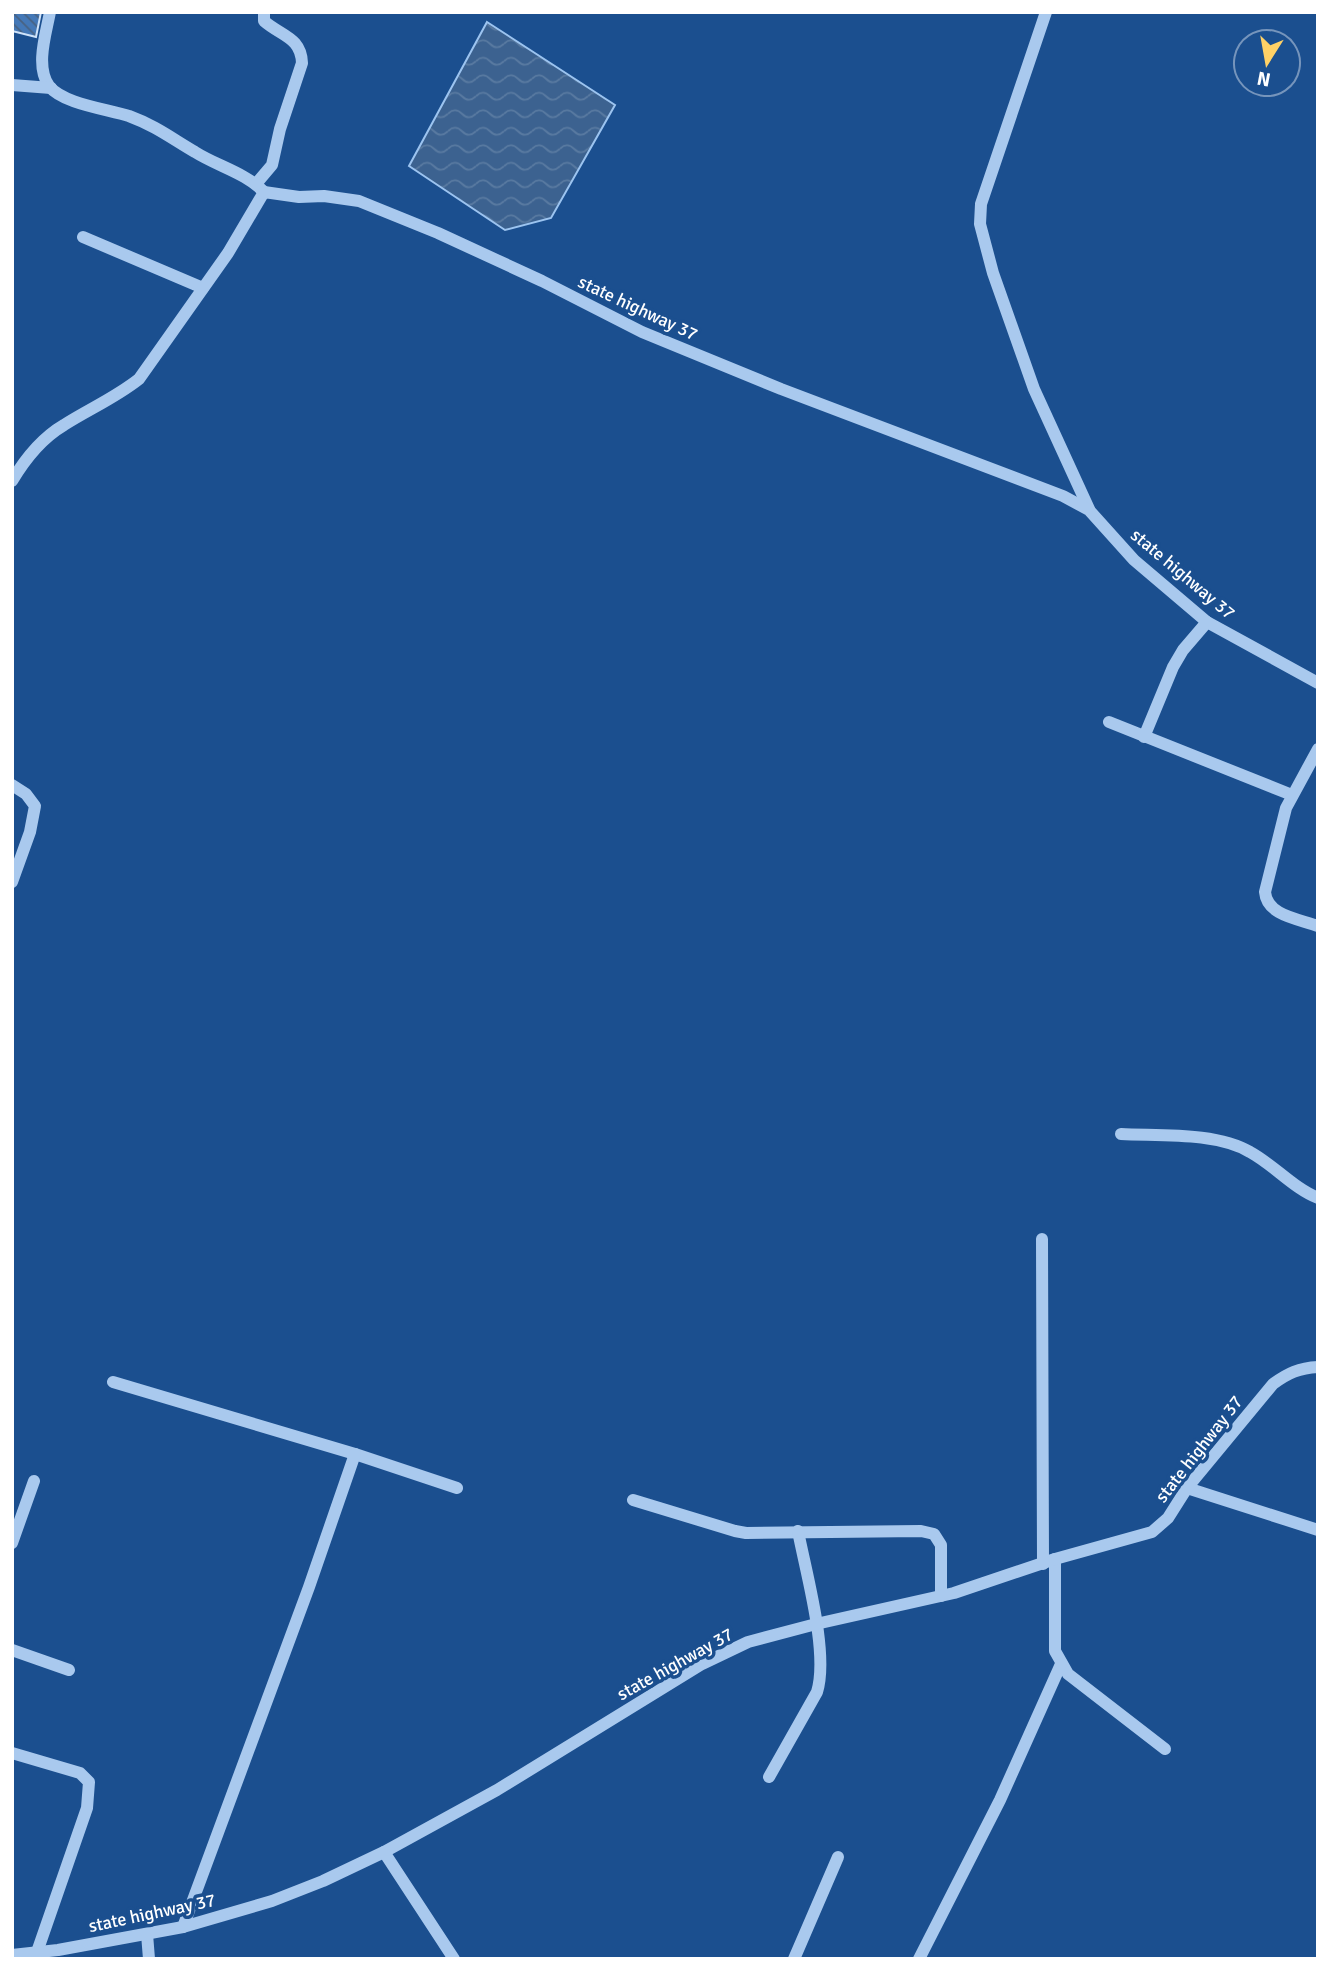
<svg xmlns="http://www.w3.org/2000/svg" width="1330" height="1971" font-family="Signika,sans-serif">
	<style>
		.water { fill: url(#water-waves); stroke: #9cc4f0; stroke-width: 2 }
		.building { fill: url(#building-back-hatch); stroke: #cfe3fa; stroke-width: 2 }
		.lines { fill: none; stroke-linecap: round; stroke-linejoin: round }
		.minor { stroke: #a9c9ee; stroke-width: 12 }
		.labels { text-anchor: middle; stroke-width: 7; stroke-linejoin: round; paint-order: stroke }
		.street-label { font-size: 18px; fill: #fff; stroke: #1b4f8f }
	</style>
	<defs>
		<pattern id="water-waves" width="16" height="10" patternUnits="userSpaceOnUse" patternTransform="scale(1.75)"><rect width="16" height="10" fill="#3c6290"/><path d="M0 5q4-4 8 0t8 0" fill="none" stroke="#597aa1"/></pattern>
		<pattern id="building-back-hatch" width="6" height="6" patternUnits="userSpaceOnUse" patternTransform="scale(1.75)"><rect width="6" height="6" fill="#4478b7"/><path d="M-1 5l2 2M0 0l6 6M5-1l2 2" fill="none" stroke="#486282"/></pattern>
	</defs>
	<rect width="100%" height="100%" fill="#1b4f8f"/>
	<polygon class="water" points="487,22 615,105 551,218 505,230 409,166"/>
	<polygon class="building" points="12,12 41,12 36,37 12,31"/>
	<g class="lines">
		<g class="minor">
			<path d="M50 12C46 34 35 66 49 86 63 104 107 109 129 116 156 126 171 138 195 152 217 166 246 173 264 192"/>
			<polyline points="1046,12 981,204 980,224 993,273 1034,389 1089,509"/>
			<polyline points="12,85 51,88"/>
			<path d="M256 184 272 165 280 129 302 63C301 37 281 36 264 21V12"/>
			<polyline points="83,237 203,288"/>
			<path d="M12 481C25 459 42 438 64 425 89 409 115 398 139 379L228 253 264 192 299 197 324 196 359 201 438 233 542 281 642 332 781 389 1063 496 1089 510 1134 560 1207 622 1318 683"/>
			<polyline points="1109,722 1292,795"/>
			<polyline points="1144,737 1173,667 1183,650 1207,622"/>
			<path d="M1318 749 1286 808 1265 892C1267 916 1299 919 1318 926"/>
			<polyline points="12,785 26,794 35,806 30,832 12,882"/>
			<path d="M1121 1134C1160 1136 1216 1132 1250 1152 1274 1165 1293 1188 1318 1198"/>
			<polyline points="1042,1239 1043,1564"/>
			<polyline points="113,1382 355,1454 457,1488"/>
			<polyline points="1187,1488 1318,1530"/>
			<polyline points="633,1500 735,1531 746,1533 921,1531 934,1534 941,1545 941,1596"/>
			<polyline points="12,1543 34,1481"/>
			<polyline points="1055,1559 1055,1651 1068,1674 1165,1749"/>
			<polyline points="12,1650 69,1670"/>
			<polyline points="12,1753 80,1773 89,1782 87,1808 37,1952"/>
			<path d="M769 1777 817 1692C829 1653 806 1573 798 1531"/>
			<polyline points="384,1852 454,1959"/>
			<polyline points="183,1927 309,1587 355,1454"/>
			<polyline points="147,1934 149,1959"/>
			<path d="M12 1955 58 1950 183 1927 272 1901 323 1881 384 1852 497 1790 702 1664 748 1642 816 1624 954 1593 1055 1559 1152 1532 1168 1518 1187 1488 1273 1384C1288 1373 1299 1368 1318 1367"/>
			<polyline points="794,1959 838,1857"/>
			<polyline points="919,1959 1000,1800 1061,1664"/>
		</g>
	</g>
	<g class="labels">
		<g class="street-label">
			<text transform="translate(638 308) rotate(25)" y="6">state highway 37</text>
			<text transform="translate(1183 574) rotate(40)" y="6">state highway 37</text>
			<text transform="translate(1199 1449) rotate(-52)" y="6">state highway 37</text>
			<text transform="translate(675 1664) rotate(-29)" y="6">state highway 37</text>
			<text transform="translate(152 1913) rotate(-12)" y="6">state highway 37</text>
		</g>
	</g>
	<rect width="1330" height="1971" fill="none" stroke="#ffffff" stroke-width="28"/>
	<g transform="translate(1267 63) rotate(191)"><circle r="33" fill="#1b4f8f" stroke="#7695bc" stroke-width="2"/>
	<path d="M0-5L12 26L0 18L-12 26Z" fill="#ffd166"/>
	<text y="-10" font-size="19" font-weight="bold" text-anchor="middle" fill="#ffffff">N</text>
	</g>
</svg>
